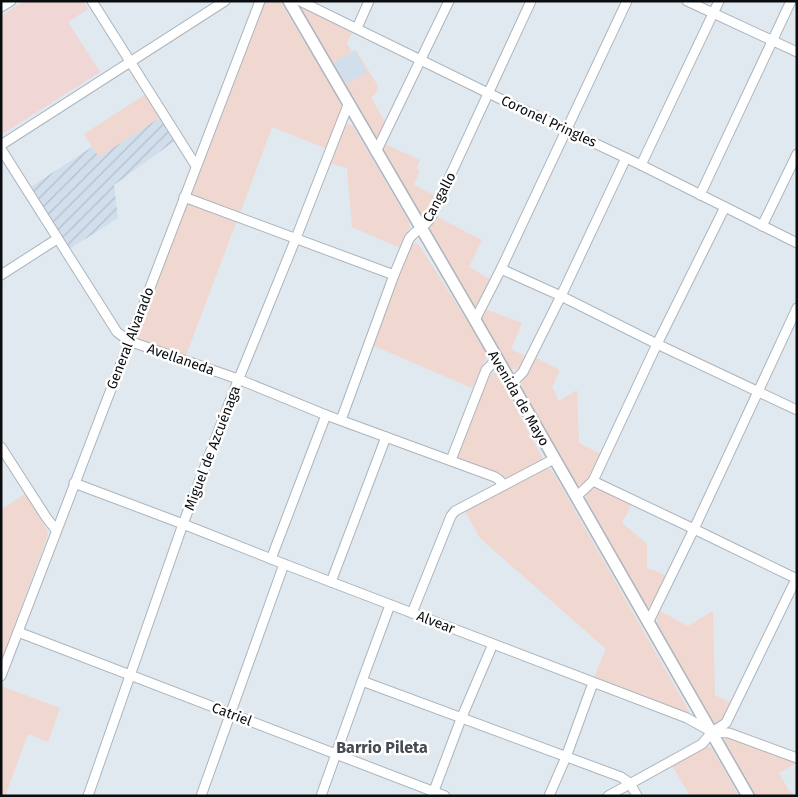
<svg xmlns="http://www.w3.org/2000/svg" width="798" height="797" font-family="'Fira Sans',sans-serif">
	<style>
		.commercial { fill: #f0d7d0 }
		.industrial { fill: url(#industrial-furrows) }
		.education { fill: #f1d6d6 }
		.built { fill: #d1dfed }
		.lines { fill: none; stroke-linecap: round; stroke-linejoin: round }
		.minor-casing { stroke: #acb4bc; stroke-width: 11 }
		.major-casing { stroke: #acb4bc; stroke-width: 14 }
		.minor { stroke: #fff; stroke-width: 9 }
		.major { stroke: #fff; stroke-width: 11 }
		.labels { text-anchor: middle; stroke-width: 5; stroke-linejoin: round; paint-order: stroke }
		.street-label { font-size: 14px; fill: #0a0c0f; stroke: #fff }
		.quarter-label { font-size: 16px; font-weight: bold; fill: #444a51; stroke: #fff }
	</style>
	<defs>
		<pattern id="industrial-furrows" width="10" height="10" patternUnits="userSpaceOnUse" patternTransform="scale(1.25)"><rect width="10" height="10" fill="#d1dfed"/><path d="M-1 1l2-2M0 10L10 0M9 11l2-2" fill="none" stroke="#b2beca"/></pattern>
	</defs>
	<rect width="100%" height="100%" fill="#e0e8f0"/>
	<g class="commercial">
		<polygon points="263,1 280,1 340,102 342,113 327,149 272,127 239,216 193,197 191,195 190,191 244,57"/>
		<polygon points="300,5 352,33 347,43 352,52 355,50 357,52 378,86 375,95 371,97 387,126 378,139 376,140 298,7"/>
		<polygon points="146,94 161,117 99,158 84,134"/>
		<polygon points="348,124 353,126 409,222 410,227 400,248 352,227 347,168 329,163 344,125"/>
		<polygon points="385,144 420,160 416,168 420,170 414,185 436,196 425,216 421,216 384,155 383,151"/>
		<polygon points="188,203 237,220 185,358 139,341 137,338 136,333 185,205"/>
		<polygon points="435,216 482,240 469,267 490,279 479,304 476,306 473,306 428,231 430,226"/>
		<polygon points="412,243 415,243 419,245 485,349 487,356 472,388 372,345"/>
		<polygon points="485,309 522,323 511,349 527,357 521,366 518,369 510,369 507,365 480,320"/>
		<polygon points="534,357 560,370 552,387 559,401 577,390 579,443 601,454 587,481 583,484 577,485 574,482 520,389 521,384"/>
		<polygon points="491,373 496,373 499,377 543,459 541,464 509,479 458,459 455,453 487,376"/>
		<polygon points="546,469 550,469 554,474 686,706 689,712 684,715 593,680 606,649 480,538 465,511"/>
		<polygon points="594,488 597,488 632,504 622,523 647,544 647,568 663,574 666,577 652,606 649,607 646,605 586,499 587,494"/>
		<polygon points="25,494 45,525 47,530 48,535 1,661 1,510"/>
		<polygon points="660,611 688,626 713,611 715,695 733,704 720,724 717,724 713,721 709,715 657,626 657,618"/>
		<polygon points="1,686 60,708 48,742 28,734 5,796 1,796"/>
		<polygon points="728,735 797,762 797,763 779,773 789,791 797,796 755,796 725,742 725,737"/>
		<polygon points="705,746 708,746 712,749 739,796 690,796 672,765"/>
	</g>
	<polygon class="industrial" points="161,117 176,140 114,185 118,218 68,250 29,188 92,147 99,157"/>
	<polygon class="education" points="24,1 83,1 88,9 68,22 100,72 1,135 1,16"/>
	<polygon class="built" points="355,50 367,72 346,84 333,63"/>
	<g class="lines">
		<defs>
			<g id="minor">
				<polyline points="92,1 196,166"/>
				<polyline points="300,1 488,93 641,165 797,243"/>
				<polyline points="687,1 797,52"/>
				<polyline points="1,7 11,1"/>
				<polyline points="357,28 369,1"/>
				<polyline points="1,145 225,1"/>
				<polyline points="1,149 117,332 129,341 238,379 326,415 495,477 498,479 504,485"/>
				<polyline points="376,152 449,1"/>
				<polyline points="641,165 719,1"/>
				<polyline points="700,195 791,1"/>
				<polyline points="184,197 394,275"/>
				<polyline points="762,226 797,154"/>
				<polyline points="501,269 561,296 657,344 797,410"/>
				<polyline points="1,275 57,239"/>
				<polyline points="475,320 501,269 627,1"/>
				<polyline points="511,384 523,372 561,296 626,158"/>
				<path d="M341 420 394 275 409 239C415 230 426 227 431 217L531 1"/>
				<polyline points="1,447 46,517 56,530"/>
				<polyline points="451,460 486,370 497,359"/>
				<polyline points="593,481 694,529 797,579"/>
				<polyline points="74,483 183,524 284,564 687,718 712,732 729,733 797,758"/>
				<polyline points="576,497 593,481 657,344 725,207"/>
				<polyline points="271,559 326,415"/>
				<polyline points="331,582 386,437"/>
				<polyline points="412,613 451,516 455,511 554,459"/>
				<polyline points="648,623 694,529 797,308"/>
				<polyline points="18,632 445,796"/>
				<path d="M1 676C86 451 172 226 260 1"/>
				<polyline points="362,681 621,777 630,783 637,796"/>
				<polyline points="88,796 183,524 233,393 296,238 348,105"/>
				<polyline points="201,796 284,564"/>
				<polyline points="321,796 362,681 390,605"/>
				<polyline points="432,796 461,719 493,644"/>
				<polyline points="549,796 566,757 593,683"/>
				<polyline points="608,796 702,744 712,732 726,723 797,577"/>
			</g>
			<polyline id="major" points="289,1 475,320 748,796"/>
		</defs>
		<use href="#minor" class="minor-casing"/>
		<use href="#major" class="major-casing"/>
		<use href="#minor" class="minor"/>
		<use href="#major" class="major"/>
	</g>
	<g class="labels">
		<g class="street-label">
			<text transform="translate(549 121) rotate(25)" y="5">Coronel Pringles</text>
			<text transform="translate(439 197) rotate(-62)" y="5">Cangallo</text>
			<text transform="translate(130 338) rotate(-69)" y="5">General Alvarado</text>
			<text transform="translate(181 359) rotate(19)" y="5">Avellaneda</text>
			<text transform="translate(519 398) rotate(60)" y="5">Avenida de Mayo</text>
			<text transform="translate(212 448) rotate(-69)" y="5">Miguel de Azcuénaga</text>
			<text transform="translate(436 622) rotate(21)" y="5">Alvear</text>
			<text transform="translate(232 714) rotate(21)" y="5">Catriel</text>
		</g>
		<g class="quarter-label">
			<text x="382" y="753">Barrio Pileta</text>
		</g>
	</g>
	<rect width="798" height="797" fill="none" stroke="#0a0c0f" stroke-width="5"/>
</svg>
